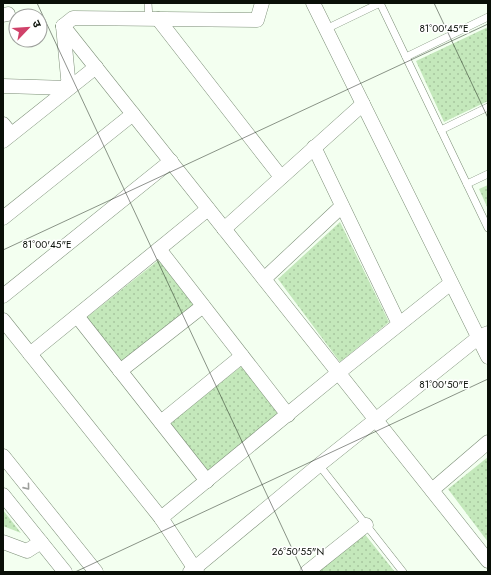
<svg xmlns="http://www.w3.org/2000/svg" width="491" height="575" font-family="Jost,'Noto Sans Devanagari',sans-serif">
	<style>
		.park { fill: url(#park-dots) }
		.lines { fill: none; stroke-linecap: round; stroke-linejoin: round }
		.service-casing { stroke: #7c8e77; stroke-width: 8 }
		.minor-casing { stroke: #7c8e77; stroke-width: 15 }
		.service { stroke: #fff; stroke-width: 7 }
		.minor { stroke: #fff; stroke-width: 14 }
		.oneway { stroke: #9d9f9c }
		.ticks { fill: none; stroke: #090f07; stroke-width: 1; stroke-opacity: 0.45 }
		.ticks-label { font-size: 10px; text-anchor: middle; fill: #090f07; stroke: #fff; stroke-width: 3; stroke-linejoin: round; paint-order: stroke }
	</style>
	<defs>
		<pattern id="park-dots" width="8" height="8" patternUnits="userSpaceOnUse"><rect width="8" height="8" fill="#c4e8bb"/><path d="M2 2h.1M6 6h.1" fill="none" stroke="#a7c69f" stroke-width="1.8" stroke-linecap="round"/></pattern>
	</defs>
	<rect width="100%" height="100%" fill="#f3fff0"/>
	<g class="park">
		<polygon points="488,27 488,101 444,122 416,61"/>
		<polygon points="488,185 488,209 479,189"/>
		<polygon points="340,222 389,322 340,362 278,279"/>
		<polygon points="160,259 197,305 123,363 86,318"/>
		<polygon points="243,365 282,414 209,472 170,423"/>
		<polygon points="488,457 488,542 448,489"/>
		<polygon points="3,510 21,533 3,526"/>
		<polygon points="363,532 395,572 314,572"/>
	</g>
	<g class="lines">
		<defs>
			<g id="service">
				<polyline points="148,3 149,19"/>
				<polyline points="380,3 488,228"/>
				<polyline points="326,29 380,3"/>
				<polyline points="406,57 488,17"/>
				<polyline points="441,130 488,107"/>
				<polyline points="467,184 488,174"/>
				<polyline points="319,465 403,572"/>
			</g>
			<g id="minor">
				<polyline points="313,3 488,357"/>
				<polyline points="3,15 8,14"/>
				<polyline points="158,19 281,177"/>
				<polyline points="63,26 488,561"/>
				<polyline points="63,26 73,18 257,20 262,3"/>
				<polyline points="3,86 69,88 63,26"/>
				<polyline points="3,124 11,134"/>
				<polyline points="3,141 96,67"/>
				<polyline points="314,147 399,324"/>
				<polyline points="3,218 133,114"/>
				<polyline points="224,229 363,104"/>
				<polyline points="159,249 288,415"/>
				<polyline points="264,279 342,206"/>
				<polyline points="3,296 171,161"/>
				<polyline points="77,316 207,481"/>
				<polyline points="3,320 161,518 197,572"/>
				<polyline points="30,354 208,209"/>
				<polyline points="120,371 203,306"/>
				<polyline points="161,422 242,356"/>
				<polyline points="3,456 96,572"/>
				<polyline points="432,490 488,442"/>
				<polyline points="3,495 65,572"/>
				<polyline points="161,518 338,373 451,283"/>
				<polyline points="3,542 27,551 41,542"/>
				<polyline points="190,572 319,465 479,337 488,333"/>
				<polyline points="307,572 366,525"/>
			</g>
		</defs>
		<use href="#service" class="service-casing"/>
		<use href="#minor" class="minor-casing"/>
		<use href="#service" class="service"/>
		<use href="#minor" class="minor"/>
	</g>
	<defs><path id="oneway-chevron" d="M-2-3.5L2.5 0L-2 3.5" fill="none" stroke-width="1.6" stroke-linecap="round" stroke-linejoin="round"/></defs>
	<use class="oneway" href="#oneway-chevron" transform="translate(27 487) rotate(51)"/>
	<path class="ticks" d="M37 3 303 572M434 3 488 118M3 250 488 24M75 572 488 379"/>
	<g class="ticks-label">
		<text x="444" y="32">81°00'45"E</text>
		<text x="47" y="248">81°00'45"E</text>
		<text x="444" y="388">81°00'50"E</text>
		<text x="298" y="555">26°50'55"N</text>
	</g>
	<rect width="491" height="575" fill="none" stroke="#090f07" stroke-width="8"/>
	<g transform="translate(28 28) rotate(65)"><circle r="19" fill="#ffffff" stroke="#9d9f9c"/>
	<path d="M0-3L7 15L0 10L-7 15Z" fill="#d0426a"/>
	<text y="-6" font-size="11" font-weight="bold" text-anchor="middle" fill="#090f07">उ</text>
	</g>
</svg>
